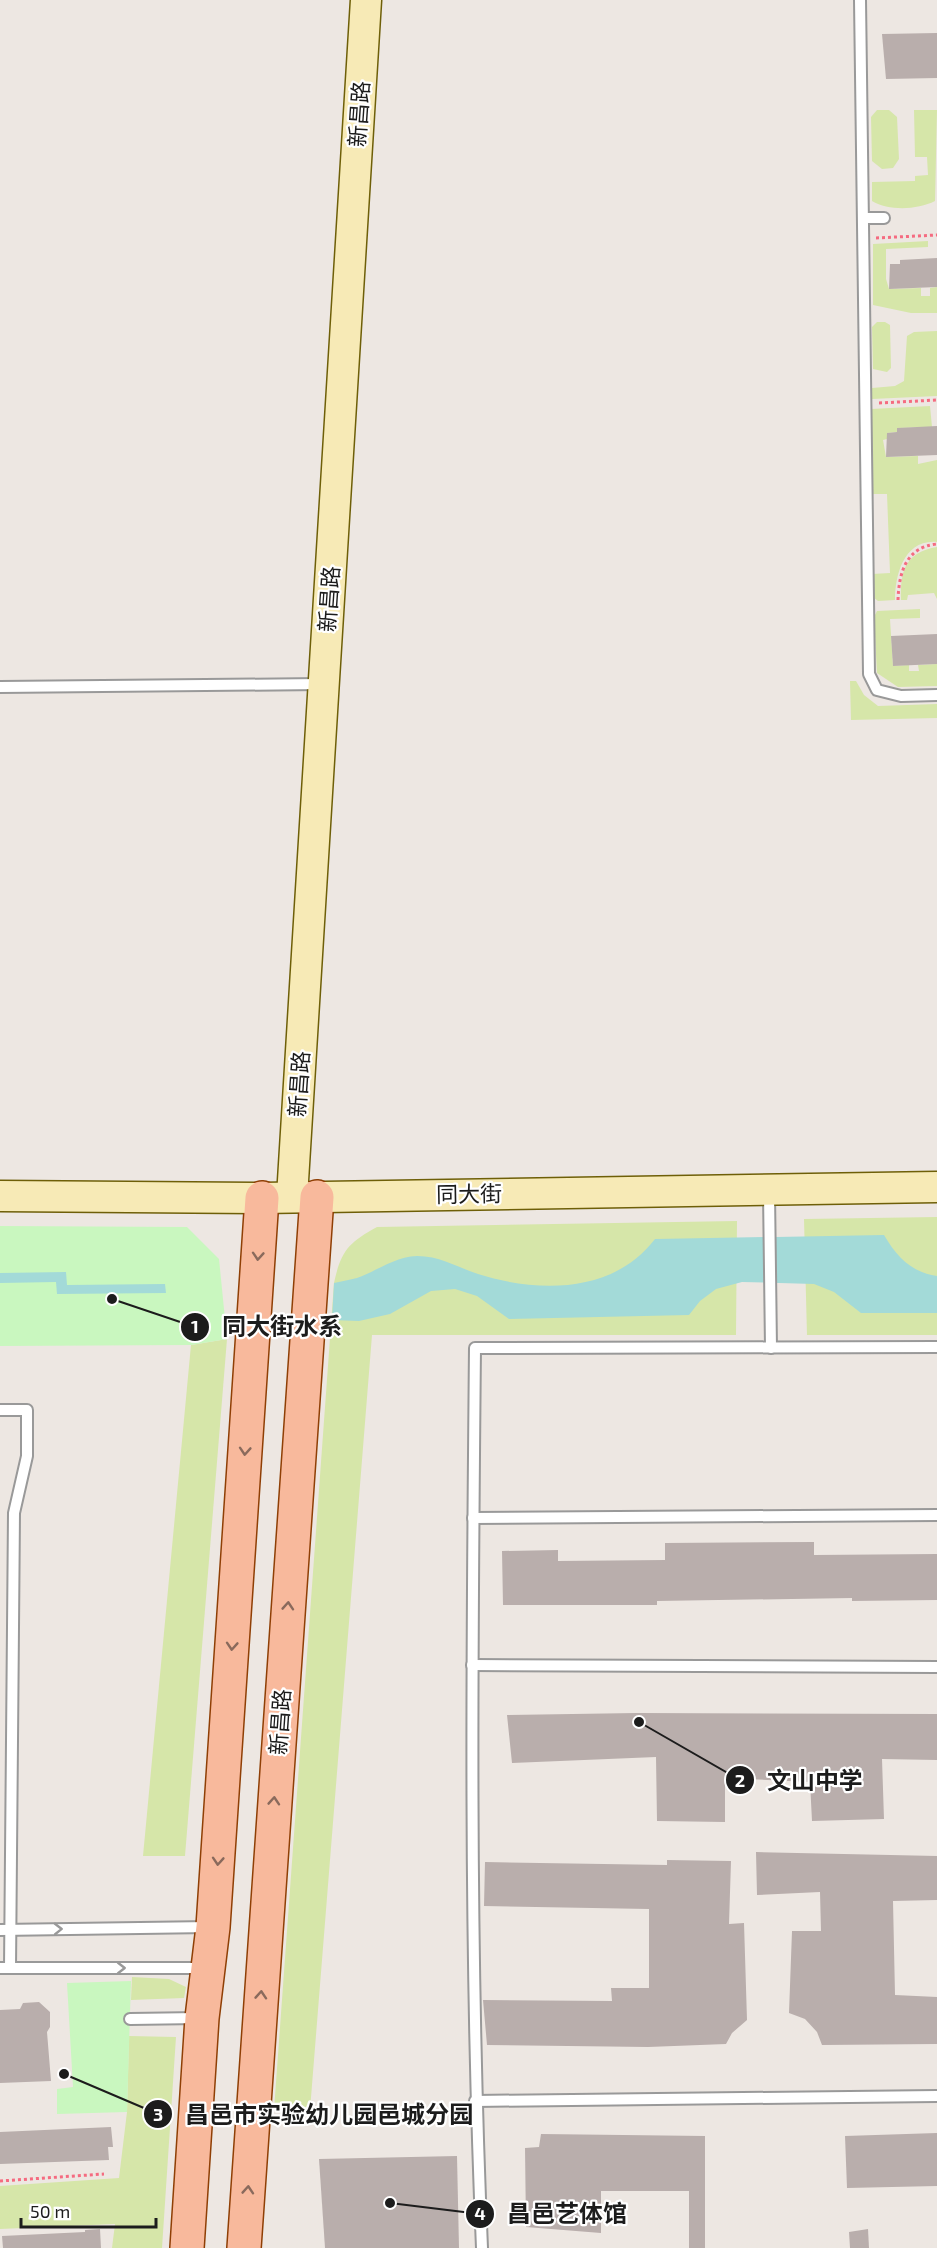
<svg xmlns="http://www.w3.org/2000/svg" width="937" height="2248" font-family="'Exo 2','Noto Sans SC',sans-serif">
	<style>
		.grass { fill: #d6e6a9 }
		.park { fill: #c9f7bf }
		.water { fill: #a3dad8 }
		.building { fill: #b9aeac }
		.lines { fill: none; stroke-linecap: round; stroke-linejoin: round }
		.lane-casing { stroke: #999; stroke-width: 14 }
		.secondary-casing { stroke: #6e5f08; stroke-width: 33 }
		.primary-casing { stroke: #8f3f05; stroke-width: 36 }
		.path { stroke: #f56b80; stroke-width: 3; stroke-dasharray: 3 3; stroke-linecap: butt }
		.lane { stroke: #fff; stroke-width: 10 }
		.secondary { stroke: #f7eab6; stroke-width: 30 }
		.primary { stroke: #f8b99c; stroke-width: 33 }
		.oneway { stroke: #8a6a5c }
		.oneway2 { stroke: #999 }
		.labels { text-anchor: middle; stroke-width: 4.5; stroke-linejoin: round; paint-order: stroke }
		.street-label { font-size: 22px; fill: #1c1c1c; stroke: #fff }
		.leader { fill: none; stroke: #1c1c1c; stroke-width: 2 }
		.callout-dot { fill: #1c1c1c; stroke: #fff; stroke-width: 2 }
		.mark-label { font-size: 18px; text-anchor: middle; font-weight: bold; fill: #fff }
		.callout-label { font-size: 24px; text-anchor: middle; font-weight: bold; fill: #1c1c1c; stroke: #fff; stroke-width: 4.5; stroke-linejoin: round; paint-order: stroke }
	</style>
	<rect width="100%" height="100%" fill="#ede7e2"/>
	<g class="grass">
		<polygon points="877,110 889,110 897,117 899,159 893,168 882,169 872,161 871,117"/>
		<path d="M914 110H937L935 201C917 210 889 211 872 201V182L915 181V176L928 175 927 157H915Z"/>
		<polygon points="928,241 928,247 886,249 886,279 889,289 921,288 921,296 930,296 930,288 937,287 937,313 911,313 873,305 873,244"/>
		<polygon points="877,322 885,322 890,325 891,368 887,372 873,369 872,327"/>
		<polygon points="937,331 937,396 872,399 872,388 895,386 904,381 907,336 914,332"/>
		<path d="M930 406 932 427 898 428 897 432 887 433V439L883 440 886 457 918 456V464L937 460V542C904 539 895 575 895 600L878 601 873 597 872 574 890 573 887 494H870L871 409Z"/>
		<path d="M937 547V599L934 593 908 595 907 600H901C900 570 906 552 937 547Z"/>
		<polygon points="920,609 920,618 890,619 893,666 909,665 909,671 919,671 918,665 937,664 937,686 898,687 877,673 874,617 877,611"/>
		<polygon points="850,681 856,681 864,695 878,706 937,704 937,718 851,720"/>
		<polygon points="937,1217 937,1335 807,1335 804,1219"/>
		<path d="M737 1221 736 1335H372L310 2110H274L334 1283C341 1251 348 1243 377 1227Z"/>
		<polygon points="227,1339 185,1856 143,1856 191,1345"/>
		<polygon points="132,1977 169,1979 186,1987 184,1998 131,2000"/>
		<polygon points="129,2036 176,2037 162,2248 112,2248 115,2224 0,2229 0,2186 119,2178 127,2112"/>
	</g>
	<g class="park">
		<polygon points="0,1226 187,1227 219,1259 227,1339 191,1345 0,1346"/>
		<polygon points="131,1981 127,2112 57,2114 57,2089 73,2087 67,1983"/>
	</g>
	<g class="water">
		<path d="M884 1235C897 1257 911 1272 937 1276V1313H861L834 1292 814 1284 742 1282 716 1289 700 1301 689 1315 509 1319 477 1296 455 1289 431 1291 390 1314 359 1321 332 1320 334 1283C342 1281 350 1280 357 1278 377 1271 394 1257 417 1256 441 1256 456 1267 478 1274 538 1293 613 1294 655 1239Z"/>
		<polygon points="66,1272 67,1285 165,1284 166,1293 57,1294 56,1282 0,1283 0,1273"/>
	</g>
	<g class="building">
		<polygon points="937,33 937,78 886,79 882,34"/>
		<polygon points="937,258 937,287 889,289 890,264 900,264 900,260"/>
		<polygon points="937,426 937,455 886,457 887,433 897,432 897,428"/>
		<polygon points="937,634 937,664 893,666 891,636"/>
		<polygon points="814,1542 814,1555 937,1554 937,1600 852,1601 852,1598 657,1601 657,1605 503,1605 502,1551 558,1550 558,1561 665,1560 665,1543"/>
		<polygon points="637,1713 937,1714 937,1760 882,1759 884,1819 812,1821 810,1782 725,1778 725,1822 657,1821 656,1757 512,1763 507,1715"/>
		<polygon points="756,1852 937,1856 937,1900 893,1901 895,1995 937,1997 937,2044 822,2045 817,2032 805,2019 789,2013 792,1931 821,1931 820,1892 757,1895"/>
		<polygon points="667,1860 731,1861 729,1924 744,1923 747,2020 732,2033 726,2044 648,2047 487,2045 483,2000 612,2001 611,1988 649,1988 649,1909 484,1906 485,1862 667,1865"/>
		<polygon points="39,2002 50,2012 50,2027 47,2032 51,2081 0,2083 0,2010 20,2009 23,2003"/>
		<polygon points="111,2127 113,2147 108,2147 109,2160 0,2164 0,2132"/>
		<polygon points="937,2133 937,2186 847,2188 845,2136"/>
		<polygon points="541,2134 705,2136 705,2248 689,2248 689,2191 601,2191 601,2233 526,2227 525,2148 539,2147"/>
		<polygon points="457,2156 459,2248 325,2248 319,2159"/>
		<polygon points="100,2229 101,2248 3,2248 2,2236 85,2232 85,2230"/>
		<polygon points="868,2229 869,2248 850,2248 849,2232"/>
	</g>
	<g class="lines">
		<defs>
			<g id="lane">
				<polyline points="860,0 869,674 877,690 901,696 937,695"/>
				<polyline points="863,218 884,218"/>
				<polyline points="0,687 321,684"/>
				<polyline points="769,1193 771,1348"/>
				<polyline points="0,1410 27,1410 27,1456 14,1513 10,1968"/>
				<polyline points="473,1518 937,1515"/>
				<polyline points="472,1665 937,1667"/>
				<polyline points="0,1930 210,1927"/>
				<polyline points="0,1968 204,1968"/>
				<polyline points="130,2019 199,2018"/>
				<polyline points="475,2101 937,2096"/>
				<path d="M482 2248C469 1948 472 1648 475 1348L937 1347"/>
			</g>
			<g id="secondary">
				<polyline points="0,1196 262,1198 937,1187"/>
				<polyline points="292,1197 366,0"/>
			</g>
			<g id="primary">
				<polyline points="187,2248 202,2018 213,1927 262,1198"/>
				<polyline points="244,2248 317,1197"/>
			</g>
		</defs>
		<use href="#lane" class="lane-casing"/>
		<use href="#secondary" class="secondary-casing"/>
		<use href="#primary" class="primary-casing"/>
		<g class="path">
			<polyline points="876,238 937,235"/>
			<polyline points="879,403 937,400"/>
			<path d="M898 600C899 572 906 547 937 544"/>
			<polyline points="0,2181 104,2174"/>
		</g>
		<use href="#lane" class="lane"/>
		<use href="#secondary" class="secondary"/>
		<use href="#primary" class="primary"/>
	</g>
	<defs><path id="oneway-chevron" d="M-2-3.5L2.5 0L-2 3.5" fill="none" stroke-width="1.6" stroke-linecap="round" stroke-linejoin="round" transform="scale(1.5)"/></defs>
	<g class="oneway">
		<use href="#oneway-chevron" transform="translate(258 1256) rotate(94)"/>
		<use href="#oneway-chevron" transform="translate(245 1451) rotate(94)"/>
		<use href="#oneway-chevron" transform="translate(288 1606) rotate(-86)"/>
		<use href="#oneway-chevron" transform="translate(232 1646) rotate(94)"/>
		<use href="#oneway-chevron" transform="translate(274 1801) rotate(-86)"/>
		<use href="#oneway-chevron" transform="translate(218 1861) rotate(94)"/>
		<use href="#oneway-chevron" transform="translate(261 1995) rotate(-86)"/>
		<use href="#oneway-chevron" transform="translate(248 2190) rotate(-86)"/>
	</g>
	<g class="oneway2">
		<use href="#oneway-chevron" transform="translate(58 1929) rotate(-1)"/>
		<use href="#oneway-chevron" transform="translate(121 1968)"/>
	</g>
	<g class="labels">
		<g class="street-label">
			<text transform="translate(359 114) rotate(-86)" y="8">新昌路</text>
			<text transform="translate(329 599) rotate(-86)" y="8">新昌路</text>
			<text transform="translate(299 1084) rotate(-86)" y="8">新昌路</text>
			<text transform="translate(469 1194) rotate(-1)" y="8">同大街</text>
			<text transform="translate(280 1722) rotate(-86)" y="8">新昌路</text>
		</g>
	</g>
	<path class="leader" d="M112 1299L195 1327M639 1722L740 1780M64 2074L158 2114M390 2203L480 2214"/>
	<g class="callout-dot">
		<circle cx="112" cy="1299" r="6"/>
		<circle cx="639" cy="1722" r="6"/>
		<circle cx="64" cy="2074" r="6"/>
		<circle cx="390" cy="2203" r="6"/>
		<circle cx="195" cy="1327" r="15"/>
		<circle cx="740" cy="1780" r="15"/>
		<circle cx="158" cy="2114" r="15"/>
		<circle cx="480" cy="2214" r="15"/>
	</g>
	<g class="mark-label">
		<text x="195" y="1333">1</text>
		<text x="740" y="1787">2</text>
		<text x="158" y="2121">3</text>
		<text x="480" y="2220">4</text>
	</g>
	<g class="callout-label">
		<text x="282" y="1335">同大街水系</text>
		<text x="815" y="1789">文山中学</text>
		<text x="329" y="2123">昌邑市实验幼儿园邑城分园</text>
		<text x="567" y="2222">昌邑艺体馆</text>
	</g>
	<path d="M21 2218v9h135v-9" fill="none" stroke="#1c1c1c" stroke-width="3"/>
	<text x="30" y="2218" font-size="18" fill="#1c1c1c" stroke="#ffffff" stroke-width="4.5" paint-order="stroke">50 m</text>
</svg>
